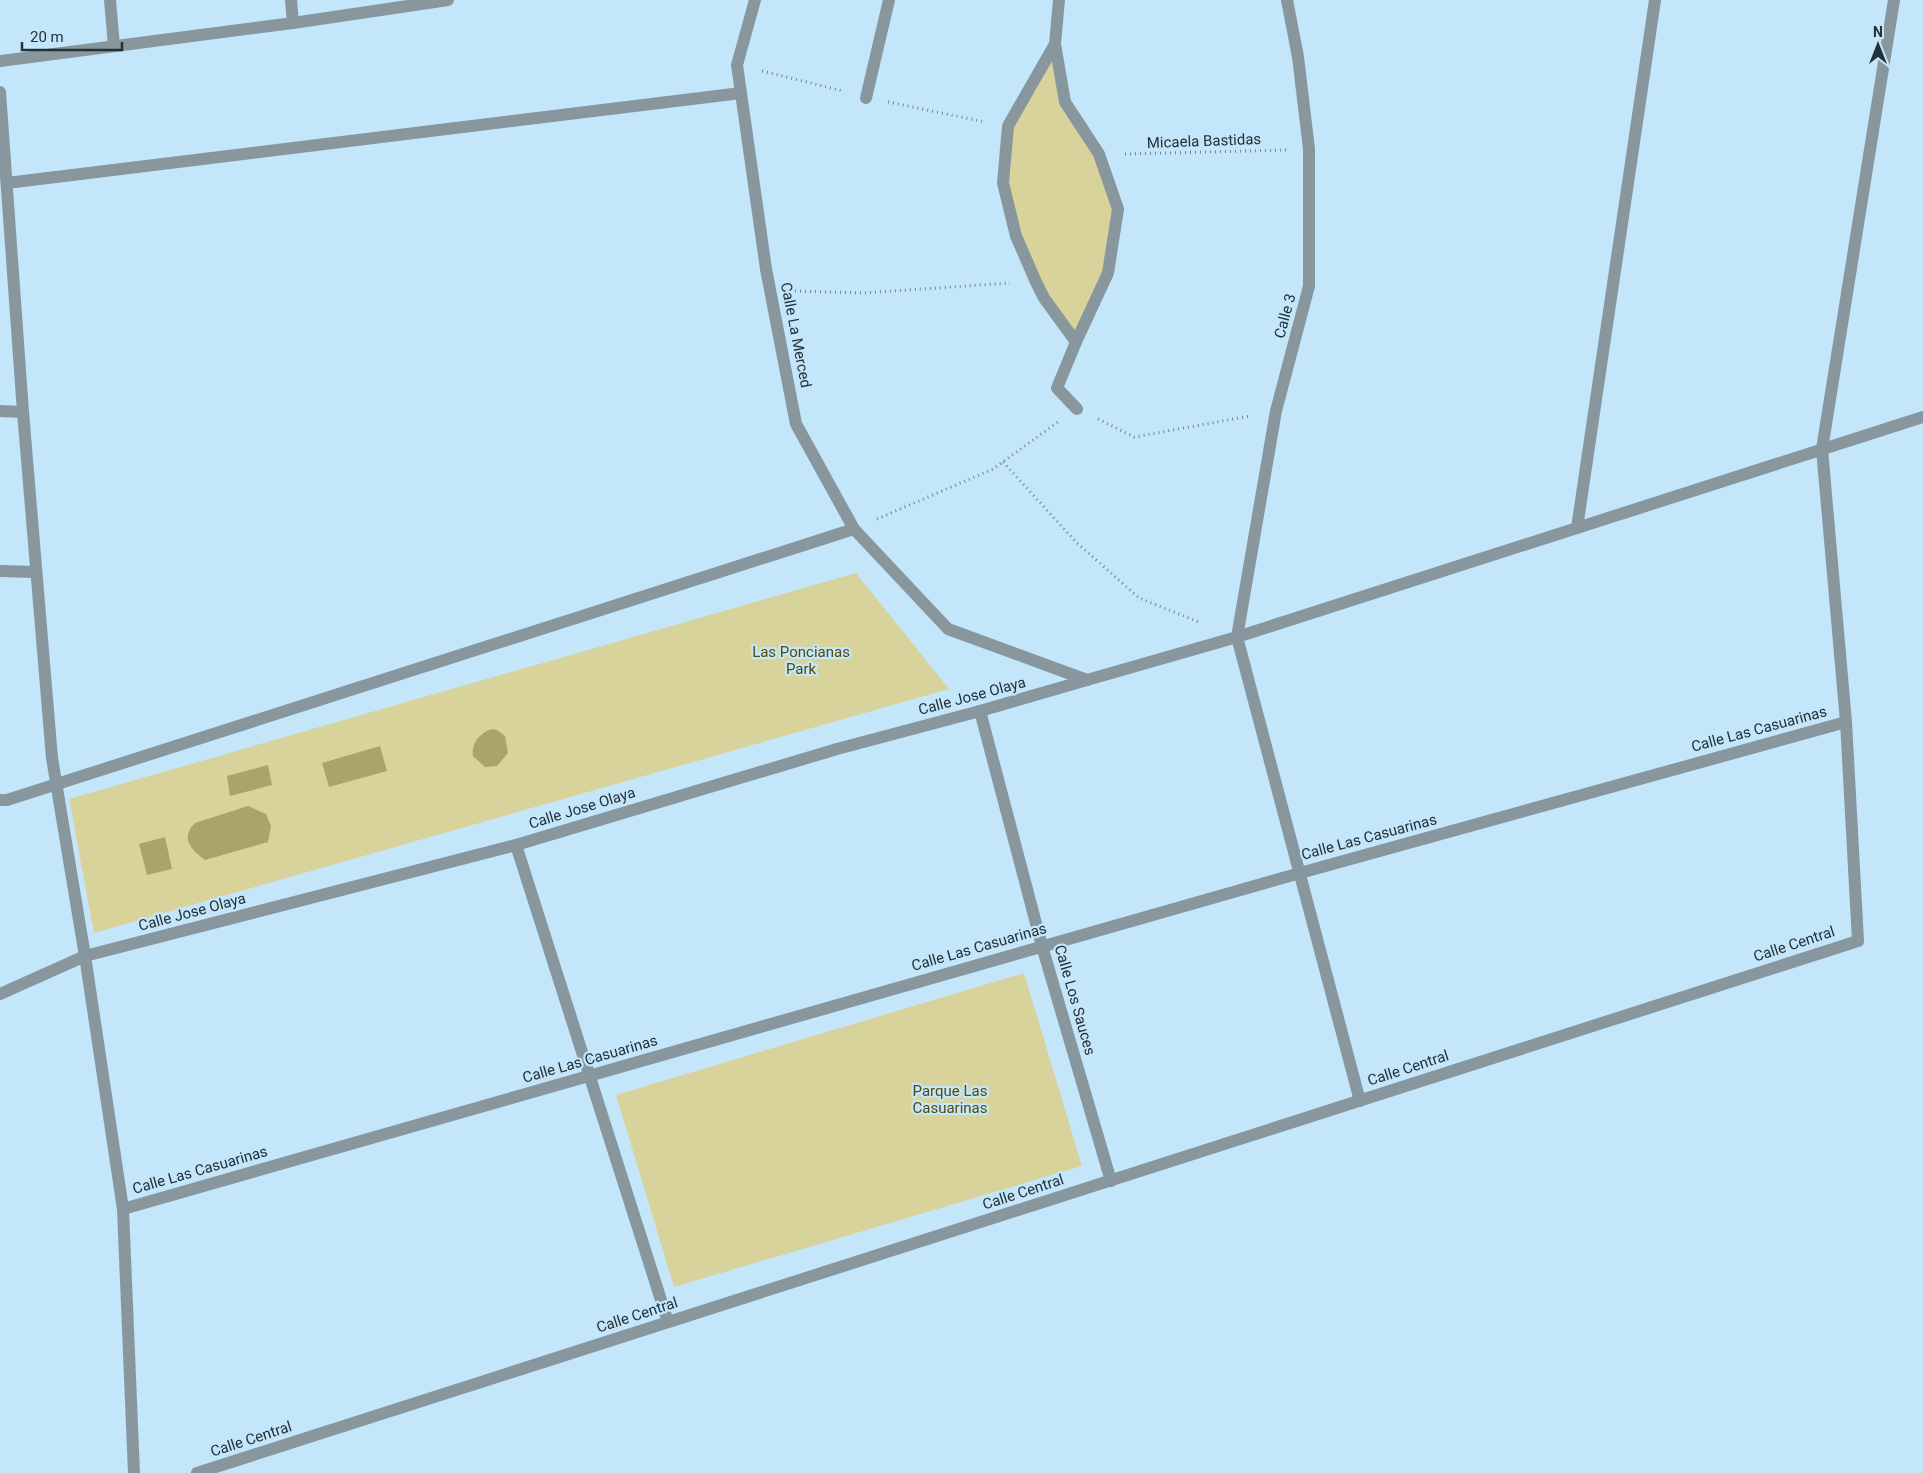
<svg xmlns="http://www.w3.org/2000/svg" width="1923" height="1473" font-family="Roboto,sans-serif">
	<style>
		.green { fill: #d8d39b }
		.water { fill: #a9a36c }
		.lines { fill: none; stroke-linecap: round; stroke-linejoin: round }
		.path { stroke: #6f8693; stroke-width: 3; stroke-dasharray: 1 4; stroke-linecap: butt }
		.minor { stroke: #88969e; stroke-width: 12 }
		.labels { text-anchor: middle; stroke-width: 4.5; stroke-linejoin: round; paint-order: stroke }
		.street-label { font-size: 15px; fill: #233138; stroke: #c4e6fa }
		.park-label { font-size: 15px; fill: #534c05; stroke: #c4e6fa }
	</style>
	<rect width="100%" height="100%" fill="#c4e6fa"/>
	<g class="green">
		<polygon points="1055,44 1065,102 1099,154 1118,209 1108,273 1076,342 1044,298 1003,183 1008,126"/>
		<polygon points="856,573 949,689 94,933 69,799"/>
		<polygon points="1024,973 1082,1166 674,1287 616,1095"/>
	</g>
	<g class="water">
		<path d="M492 729 497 730 505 736 508 753 497 766 485 767 473 756C471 743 480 733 492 729Z"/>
		<polygon points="380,746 387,771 329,787 322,763"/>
		<polygon points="268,765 272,785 230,796 227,776"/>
		<path d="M248 806 266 814 271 826 268 842 205 860C191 850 180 838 195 823Z"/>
		<polygon points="165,837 172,869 147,875 139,844"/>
	</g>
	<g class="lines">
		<g class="path">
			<polyline points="762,71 843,91"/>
			<polyline points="888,102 985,122"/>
			<polyline points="1125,154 1286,150"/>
			<polyline points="795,291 864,293 1010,283"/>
			<polyline points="1098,419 1134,437 1250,416"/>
			<polyline points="1003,462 1076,542 1139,598 1199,622"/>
			<polyline points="877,519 993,469 1058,422"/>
		</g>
		<g class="minor">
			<polyline points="110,0 114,46"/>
			<polyline points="291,0 293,23"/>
			<polyline points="755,0 737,65 766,269 796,424 854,529 948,629 1087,680 1237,637 1923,417"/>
			<polyline points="1059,0 1055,44 1008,126 1003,183 1016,236 1036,282 1044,298 1076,342"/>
			<polyline points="1287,0 1298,57 1309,149 1309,286 1276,411 1237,637 1360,1101"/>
			<polyline points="1055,44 1065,102 1099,154 1118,209 1108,273 1076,342 1057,388 1077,409"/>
			<polyline points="0,61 293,23 448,0"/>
			<polyline points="0,92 23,412 52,758 85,956 123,1209 134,1473"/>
			<polyline points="866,98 889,0"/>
			<polyline points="7,183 741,93"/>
			<polyline points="0,411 23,412"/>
			<polyline points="1577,528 1655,0"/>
			<polyline points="0,571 35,572"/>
			<polyline points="980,711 1042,946 1111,1181"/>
			<polyline points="0,800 7,800 854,529"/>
			<polyline points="516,845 668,1322"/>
			<polyline points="0,994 85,956 516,845 837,749 980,711 1087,680"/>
			<polyline points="123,1209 1300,873 1846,722"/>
			<polyline points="197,1473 1858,941 1846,722 1822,449 1894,0"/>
		</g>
	</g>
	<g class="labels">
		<g class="street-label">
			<text transform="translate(1204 141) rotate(-2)" y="5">Micaela Bastidas</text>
			<text transform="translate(1285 316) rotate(-75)" y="5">Calle 3</text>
			<text transform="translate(796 335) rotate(79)" y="5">Calle La Merced</text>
			<text transform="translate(972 696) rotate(-15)" y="5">Calle Jose Olaya</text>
			<text transform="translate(1759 729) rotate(-15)" y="5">Calle Las Casuarinas</text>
			<text transform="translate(582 808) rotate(-17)" y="5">Calle Jose Olaya</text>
			<text transform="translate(1369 837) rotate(-15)" y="5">Calle Las Casuarinas</text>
			<text transform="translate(192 912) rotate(-15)" y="5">Calle Jose Olaya</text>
			<text transform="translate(1794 944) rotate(-18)" y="5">Calle Central</text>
			<text transform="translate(979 947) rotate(-16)" y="5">Calle Las Casuarinas</text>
			<text transform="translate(1075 1000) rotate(74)" y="5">Calle Los Sauces</text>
			<text transform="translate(590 1059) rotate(-16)" y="5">Calle Las Casuarinas</text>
			<text transform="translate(1408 1068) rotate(-18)" y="5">Calle Central</text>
			<text transform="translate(200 1170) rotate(-16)" y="5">Calle Las Casuarinas</text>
			<text transform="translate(1023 1192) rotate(-18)" y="5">Calle Central</text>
			<text transform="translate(637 1315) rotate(-18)" y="5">Calle Central</text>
			<text transform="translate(251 1439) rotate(-18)" y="5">Calle Central</text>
		</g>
		<g class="park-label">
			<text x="801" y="657">Las Poncianas<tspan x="801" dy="17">Park</tspan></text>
			<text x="950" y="1096">Parque Las<tspan x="950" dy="17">Casuarinas</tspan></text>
		</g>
	</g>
	<g transform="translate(1878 45)" stroke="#c4e6fa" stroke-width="4" paint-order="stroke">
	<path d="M0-4L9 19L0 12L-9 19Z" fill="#233138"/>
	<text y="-8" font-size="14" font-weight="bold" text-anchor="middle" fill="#233138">N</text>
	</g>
	<path d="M22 42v8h100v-8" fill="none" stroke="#233138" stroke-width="2.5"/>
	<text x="30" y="42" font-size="15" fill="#233138" stroke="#c4e6fa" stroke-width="4" paint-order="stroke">20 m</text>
</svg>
